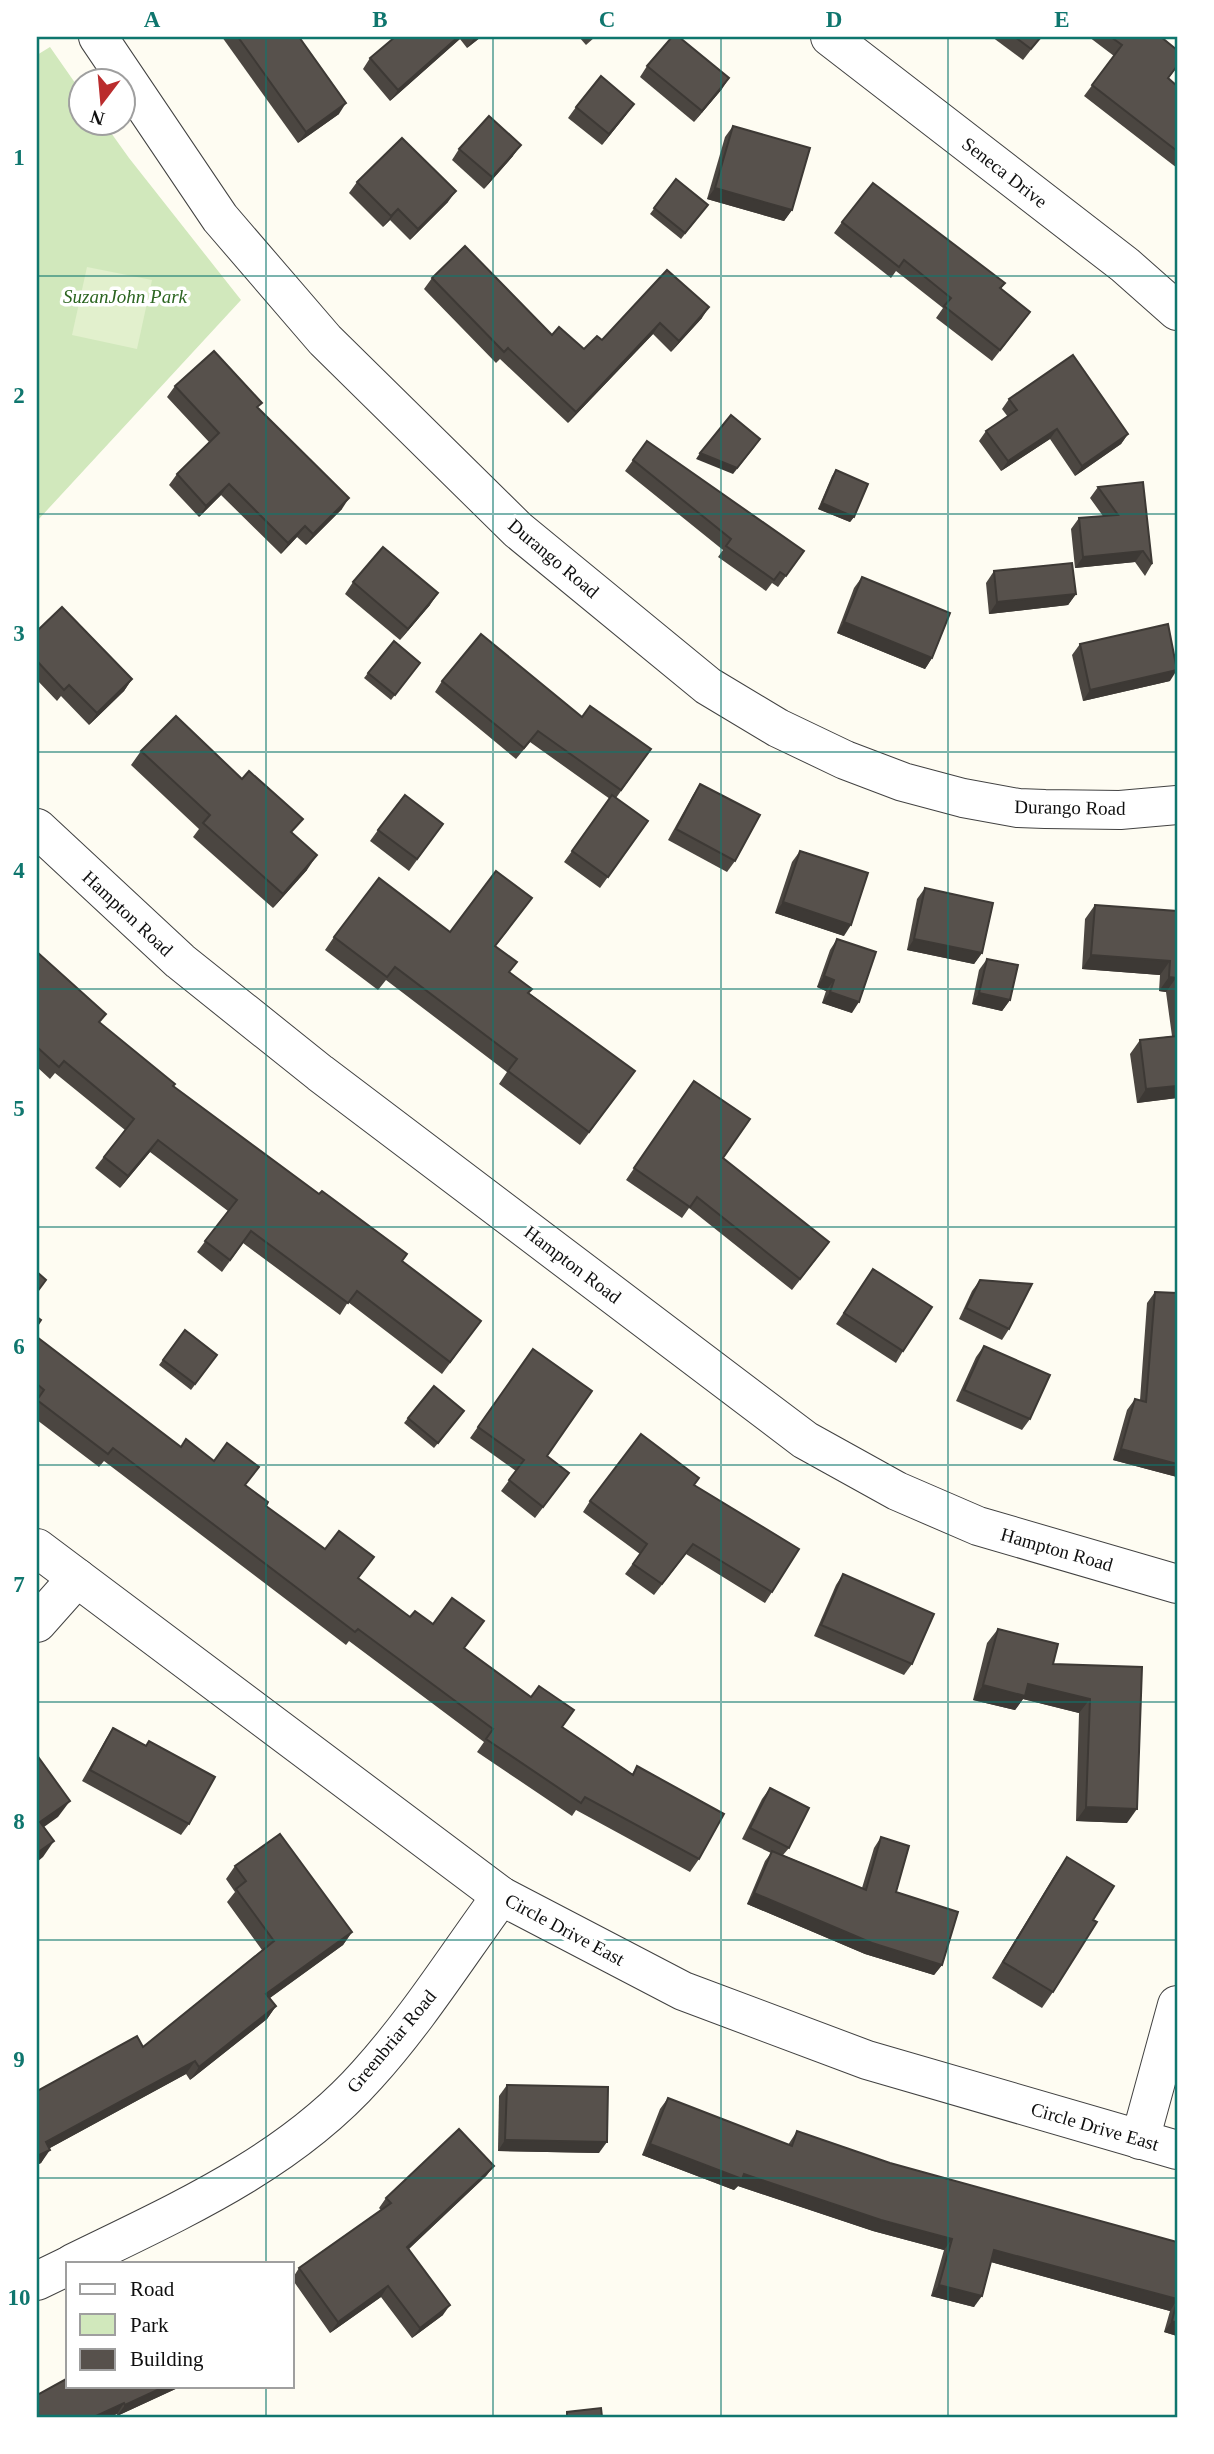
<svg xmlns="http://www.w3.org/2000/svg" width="1214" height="2454" font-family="Georgia,serif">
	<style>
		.green { fill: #d1e8bc }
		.pitch { fill: #e2f0cd }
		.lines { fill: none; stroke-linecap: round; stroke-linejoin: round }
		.street-casing { stroke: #424242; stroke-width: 40 }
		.street { stroke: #fff; stroke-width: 38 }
		.wall { fill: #4b4641 }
		.shaded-wall { fill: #3d3935 }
		.building { fill: #57514c; stroke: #3d3935; stroke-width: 2 }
		.grid { fill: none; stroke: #0f766e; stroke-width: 2; stroke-opacity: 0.55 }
		.labels { text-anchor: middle; stroke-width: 7; stroke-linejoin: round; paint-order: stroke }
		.street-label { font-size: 19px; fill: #0f0f0f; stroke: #fff }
		.park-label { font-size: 19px; font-style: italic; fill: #2c6521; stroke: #fff }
		.neatline { fill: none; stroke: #0f766e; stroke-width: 2.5 }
		.grid-label { font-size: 23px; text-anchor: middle; font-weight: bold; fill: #0f766e }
	</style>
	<rect width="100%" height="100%" fill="#fefcf2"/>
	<polygon class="green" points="50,47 80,90 80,122 104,123 129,158 241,300 37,521 37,55"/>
	<polygon class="pitch" points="87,267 152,280 137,349 72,335"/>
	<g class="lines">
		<defs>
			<g id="street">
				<polyline points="98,37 220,218 325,340 518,530 708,686 778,728 845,760 903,782 963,798 1018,808 1045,809 1120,810 1177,805"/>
				<polyline points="830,37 1125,265 1177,311"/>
				<polyline points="37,828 180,961 320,1073 805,1440 897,1491 978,1526 1177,1584"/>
				<polyline points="37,1548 501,1896 683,1991 867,2060 1177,2150"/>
				<polyline points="37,1623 77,1578"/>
				<polyline points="1140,2140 1177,2005"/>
				<path d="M73 2263C177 2212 288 2164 367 2075 417 2020 457 1956 501 1896"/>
				<polyline points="37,2281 68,2266"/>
			</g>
		</defs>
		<use href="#street" class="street-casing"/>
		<use href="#street" class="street"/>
	</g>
	<g class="wall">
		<polygon points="222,37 299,37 339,114 298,143"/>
		<polygon points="395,37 481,37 467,48 460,39 390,101 363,69 370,58"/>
		<polygon points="579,37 595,37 586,45"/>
		<polygon points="992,37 1041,37 1023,60"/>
		<polygon points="1089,37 1161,37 1177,67 1168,79 1177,86 1177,168 1084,96 1114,56"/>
		<polygon points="647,66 722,89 694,122 640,77"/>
		<polygon points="576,107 626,115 602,145 568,118"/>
		<polygon points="733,126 792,210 784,221 707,199 725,137"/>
		<polygon points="459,149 513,156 484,189 452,160"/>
		<polygon points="676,179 704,210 681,239 650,214"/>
		<polygon points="357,182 448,202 410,240 390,220 383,227 349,193"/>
		<polygon points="842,222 1005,283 1001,289 1022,323 992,361 936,318 943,308 896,271 891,278 834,233"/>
		<polygon points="667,270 702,318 671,352 653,334 568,423 500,359 496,363 424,289 432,278 552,335 584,349 602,340"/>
		<polygon points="175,386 258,408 342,509 306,545 297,537 281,554 221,495 199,517 169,485 177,474 209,442 167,397"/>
		<polygon points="1009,399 1128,434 1121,444 1075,476 1050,439 1001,471 979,441 986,431 1008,417 1002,409"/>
		<polygon points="647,441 804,551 778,587 772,583 766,591 718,557 723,550 625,471"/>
		<polygon points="836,470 854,517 850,522 818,509 832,476"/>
		<polygon points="1098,487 1152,564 1145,576 1135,562 1075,568 1071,529 1079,518 1103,516 1090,498"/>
		<polygon points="994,571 1076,594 1068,605 989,614 986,583"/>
		<polygon points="862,577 932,658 925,669 837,633 854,588"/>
		<polygon points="353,582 430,605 400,640 345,594"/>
		<polygon points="37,631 132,679 124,691 89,725 61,696 57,701 37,680"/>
		<polygon points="1080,644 1170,681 1083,701 1072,655"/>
		<polygon points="420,663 391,700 364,678 368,673"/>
		<polygon points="442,681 582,717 651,749 616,798 648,821 600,888 564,862 610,799 530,742 516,759 435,692"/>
		<polygon points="141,751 307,870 273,908 193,837 199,829 131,765"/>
		<polygon points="700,784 735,861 727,872 668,840 693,795"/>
		<polygon points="378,830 435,835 409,871 370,841"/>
		<polygon points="800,851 844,936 775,913 792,862"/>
		<polygon points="925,888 982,953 974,964 907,950 917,899"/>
		<polygon points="1095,905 1177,911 1177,1098 1137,1103 1130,1054 1140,1040 1172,1036 1166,992 1159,991 1160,975 1082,969 1085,919"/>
		<polygon points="523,910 495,947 510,972 529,993 635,1071 580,1145 499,1084 507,1072 386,980 378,990 325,950 334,937 450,932"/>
		<polygon points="837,939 852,1013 822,1003 826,991 817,987 830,950"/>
		<polygon points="37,952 100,1023 173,1086 481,1321 442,1374 348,1302 340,1315 243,1243 222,1272 197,1252 228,1211 150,1152 120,1188 95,1168 125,1130 55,1073 50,1079 37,1067"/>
		<polygon points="987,959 1010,1000 1002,1011 972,1004 979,970"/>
		<polygon points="694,1081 723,1158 821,1253 792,1290 689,1208 682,1218 626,1180"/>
		<polygon points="873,1269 903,1351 896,1363 836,1324"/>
		<polygon points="980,1280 1009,1329 1002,1340 959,1319 972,1291"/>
		<polygon points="1155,1292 1177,1477 1113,1460 1127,1410 1135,1399 1140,1400 1147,1303"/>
		<polygon points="185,1330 217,1355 191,1390 159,1365"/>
		<polygon points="37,1337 181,1447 246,1485 266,1506 358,1578 410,1617 465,1648 562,1727 632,1774 637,1766 699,1859 690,1872 576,1810 572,1816 477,1752 484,1742 349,1641 346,1645 104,1461 99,1467 37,1420"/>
		<polygon points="984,1346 1030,1419 1022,1430 956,1401 976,1357"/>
		<polygon points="533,1349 547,1456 561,1484 535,1518 501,1491 516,1471 470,1438"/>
		<polygon points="460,1416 434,1448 404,1423 408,1418"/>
		<polygon points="694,1485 772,1592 765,1603 686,1554 654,1595 625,1574 640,1554 583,1512 590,1501"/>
		<polygon points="843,1574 912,1664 904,1675 814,1636 836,1585"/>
		<polygon points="998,1629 1053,1664 1142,1667 1127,1823 1076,1821 1079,1713 1023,1699 1015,1710 973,1700 987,1643"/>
		<polygon points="113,1728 146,1746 189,1824 181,1835 82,1781 106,1739"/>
		<polygon points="770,1788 789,1848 783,1855 862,1888 874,1848 881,1837 896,1892 942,1965 934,1975 865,1954 747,1904 765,1861 771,1853 742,1839 762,1799"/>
		<polygon points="1067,1857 1093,1920 1053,1992 1042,2008 992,1978 1056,1873"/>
		<polygon points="235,1866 352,1932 343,1945 270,1998 276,2006 267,2019 190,2080 186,2074 50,2148 41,2163 37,2165 37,2091 143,2047 262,1950 227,1902 235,1892 226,1879"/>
		<polygon points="507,2085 599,2153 498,2151 499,2096"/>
		<polygon points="668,2098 788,2145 797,2131 890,2163 1177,2242 1177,2336 1164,2332 1170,2311 991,2262 974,2307 931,2296 944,2250 873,2231 738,2186 734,2190 642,2155 660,2109"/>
		<polygon points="494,2166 486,2176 409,2249 443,2315 412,2338 381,2297 330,2333 292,2279 299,2268 381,2210 379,2208 386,2198"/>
		<polygon points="68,2386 182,2386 117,2416 117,2414 109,2417 37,2417"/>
	</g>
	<g class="shaded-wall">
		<polygon points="458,37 462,37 390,101 398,90"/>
		<polygon points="475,37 481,37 467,48"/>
		<polygon points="729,78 722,89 694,122 702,111"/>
		<polygon points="346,103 339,114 298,143 306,132"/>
		<polygon points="634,104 626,115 602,145 609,134"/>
		<polygon points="521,145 513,156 484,189 492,177"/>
		<polygon points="715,188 792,210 784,221 707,199"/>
		<polygon points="456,191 448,202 410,240 418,229"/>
		<polygon points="398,209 390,220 383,227 391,216"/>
		<polygon points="709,307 702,318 671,352 679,341"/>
		<polygon points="660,323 653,334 568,423 576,412"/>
		<polygon points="1057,429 1050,439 1001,471 1008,461"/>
		<polygon points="1128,434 1121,444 1075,476 1082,466"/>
		<polygon points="756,445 733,474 696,459 700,453"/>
		<polygon points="229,484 221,495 199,517 206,506"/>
		<polygon points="349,498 342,509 306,545 313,534"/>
		<polygon points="822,503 854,517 850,522 818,509"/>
		<polygon points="305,526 297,537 281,554 288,543"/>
		<polygon points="1143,551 1135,562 1075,568 1083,557"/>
		<polygon points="438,593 430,605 400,640 408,629"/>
		<polygon points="1076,594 1068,605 989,614 997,602"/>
		<polygon points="844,622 932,658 925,669 837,633"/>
		<polygon points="1177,670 1170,681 1083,701 1090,690"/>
		<polygon points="132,679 124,691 89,725 97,713"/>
		<polygon points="317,855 307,870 273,908 283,894"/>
		<polygon points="783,902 851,925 844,936 775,913"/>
		<polygon points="914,939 982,953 974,964 907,950"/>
		<polygon points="1091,955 1170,961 1160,975 1082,969"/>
		<polygon points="824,976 834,980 826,991 817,987"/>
		<polygon points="1169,977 1176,978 1166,992 1159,991"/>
		<polygon points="830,992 859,1002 852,1013 822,1003"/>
		<polygon points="979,993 1010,1000 1002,1011 972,1004"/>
		<polygon points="1177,1086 1177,1098 1137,1103 1146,1089"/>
		<polygon points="158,1140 150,1152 120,1188 128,1176"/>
		<polygon points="1121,1449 1177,1464 1177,1477 1113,1460"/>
		<polygon points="1028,1684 1090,1699 1079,1713 1023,1699 1015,1710 973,1700 983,1685"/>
		<polygon points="70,1801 58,1817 37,1832 40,1822"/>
		<polygon points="1086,1807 1137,1809 1127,1823 1076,1821"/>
		<polygon points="54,1841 43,1857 37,1862 37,1853"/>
		<polygon points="754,1893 942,1965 934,1975 865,1954 747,1904"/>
		<polygon points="352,1932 343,1945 257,2007 266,1994"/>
		<polygon points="276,2006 267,2019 190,2080 199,2067"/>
		<polygon points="195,2061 186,2074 37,2155 46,2142"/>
		<polygon points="505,2140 607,2142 599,2153 498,2151"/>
		<polygon points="650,2144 744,2174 952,2239 944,2250 873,2231 738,2186 734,2190 642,2155"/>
		<polygon points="50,2150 41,2163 37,2165 37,2156"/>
		<polygon points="494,2166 486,2176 400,2257 407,2247"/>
		<polygon points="994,2250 1177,2299 1177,2300 1170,2311 987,2261"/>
		<polygon points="939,2285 982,2296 974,2307 931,2296"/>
		<polygon points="388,2286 381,2297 330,2333 338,2322"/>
		<polygon points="450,2305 443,2315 412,2338 420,2328"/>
		<polygon points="1172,2321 1177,2323 1177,2336 1164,2332"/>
		<polygon points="166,2386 182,2386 117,2416 125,2405"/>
		<polygon points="124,2403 117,2414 109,2417 94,2417"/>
	</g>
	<g class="building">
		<polygon points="238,37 299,37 346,103 306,132"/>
		<polygon points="395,37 458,37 398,90 370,58"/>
		<polygon points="672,37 679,37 729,78 702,111 647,66"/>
		<polygon points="1015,37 1041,37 1031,49"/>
		<polygon points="1111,37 1161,37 1177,50 1177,66 1168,78 1177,86 1177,151 1092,85 1122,45"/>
		<polygon points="601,76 634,104 609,134 576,107"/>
		<polygon points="489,116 521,145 492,177 459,149"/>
		<polygon points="733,126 810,148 792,210 715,188"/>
		<polygon points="402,138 456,191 418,229 398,209 391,216 357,182"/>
		<polygon points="676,179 708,205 685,233 654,208"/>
		<polygon points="873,183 1005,283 1000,288 1030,312 1000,350 944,306 951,298 904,260 899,267 842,222"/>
		<polygon points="465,246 552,335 559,327 584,349 597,336 602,340 667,270 709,307 679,341 660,323 576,412 508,348 504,352 432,278"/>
		<polygon points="214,351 262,403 257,407 349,498 313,534 305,526 288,543 229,484 206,506 177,474 219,433 175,386"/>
		<polygon points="1073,355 1128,434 1082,466 1057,429 1008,461 986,431 1017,410 1009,399"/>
		<polygon points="731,415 760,439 737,468 700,453"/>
		<polygon points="647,441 804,551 786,576 780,572 774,580 726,546 731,539 633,460"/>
		<polygon points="836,470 868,484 854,517 822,503"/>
		<polygon points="1143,482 1152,564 1143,551 1083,557 1079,518 1118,515 1098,487"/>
		<polygon points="383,547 438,593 408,629 353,582"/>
		<polygon points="1072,563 1076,594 997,602 994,571"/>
		<polygon points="862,577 950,613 932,658 844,622"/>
		<polygon points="62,607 132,679 97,713 69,685 64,690 37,661 37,631"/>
		<polygon points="1168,624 1177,670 1090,690 1080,644"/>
		<polygon points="481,634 582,717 590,706 651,749 621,790 538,731 524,748 442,681"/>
		<polygon points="394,641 420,663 395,695 368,673"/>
		<polygon points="176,716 242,779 249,771 303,819 291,832 317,855 283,894 203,823 210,815 141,751"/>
		<polygon points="700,784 760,815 735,861 676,829"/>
		<polygon points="405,795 443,824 417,859 378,830"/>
		<polygon points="612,795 648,821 608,877 572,851"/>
		<polygon points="800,851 868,873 851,925 783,902"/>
		<polygon points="496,871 532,898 495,946 517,962 509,972 532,989 528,993 635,1071 589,1132 508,1071 517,1059 395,967 387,977 334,937 379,878 450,932"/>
		<polygon points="925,888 993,903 982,953 914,939"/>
		<polygon points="1095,905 1177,911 1177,990 1176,978 1169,977 1170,961 1091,955"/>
		<polygon points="837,939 876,952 859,1002 830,992 834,980 824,976"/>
		<polygon points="37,952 106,1014 99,1022 175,1084 173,1086 319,1194 322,1191 407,1254 402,1261 481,1321 450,1362 357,1291 348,1303 251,1231 230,1260 205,1241 237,1200 158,1140 128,1176 104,1157 134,1119 64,1061 59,1067 37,1047"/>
		<polygon points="987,959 1018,965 1010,1000 979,993"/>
		<polygon points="1177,1036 1177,1086 1146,1089 1140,1040"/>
		<polygon points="694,1081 750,1119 723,1158 829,1242 800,1279 697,1197 690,1207 634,1168"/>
		<polygon points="873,1269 932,1307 903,1351 844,1313"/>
		<polygon points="37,1272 46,1280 37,1292"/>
		<polygon points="980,1280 1032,1284 1009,1329 966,1308"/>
		<polygon points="1155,1292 1177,1293 1177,1464 1121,1449 1135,1399 1146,1402"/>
		<polygon points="37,1317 41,1320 37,1326"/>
		<polygon points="185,1330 217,1355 195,1384 163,1360"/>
		<polygon points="37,1337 181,1447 186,1439 214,1461 227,1443 259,1467 245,1485 268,1502 266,1506 325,1549 339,1531 374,1557 358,1578 410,1617 415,1611 433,1624 452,1598 484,1621 464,1648 531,1697 539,1686 574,1710 562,1727 633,1775 637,1766 724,1814 699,1859 585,1797 581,1803 486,1739 493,1729 358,1629 355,1632 113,1448 108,1454 37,1400 44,1390 37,1384"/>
		<polygon points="984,1346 1050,1375 1030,1419 964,1390"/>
		<polygon points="533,1349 592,1391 547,1456 569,1473 543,1507 509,1480 524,1460 478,1427"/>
		<polygon points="434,1386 464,1411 438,1443 408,1418"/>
		<polygon points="641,1434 699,1478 694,1485 799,1549 772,1592 693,1544 662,1584 633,1564 647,1544 590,1501"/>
		<polygon points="843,1574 934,1614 912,1664 821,1625"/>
		<polygon points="998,1629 1058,1644 1053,1664 1142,1667 1137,1809 1086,1807 1090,1699 1028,1684 1025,1696 983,1685"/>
		<polygon points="113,1728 146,1746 149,1741 215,1777 189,1824 90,1770"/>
		<polygon points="39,1758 70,1801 40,1822 54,1841 37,1853 37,1760"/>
		<polygon points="770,1788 809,1808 789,1848 750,1828"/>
		<polygon points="280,1834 352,1932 266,1994 276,2006 199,2067 195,2061 46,2142 50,2150 37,2156 37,2091 137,2036 143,2047 274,1941 236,1889 246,1881 235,1866"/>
		<polygon points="881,1837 909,1846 896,1892 958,1912 942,1965 872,1943 754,1893 772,1851 866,1890"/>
		<polygon points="1067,1857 1114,1886 1093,1920 1097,1922 1053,1992 1003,1962"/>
		<polygon points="507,2085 608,2087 607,2142 505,2140"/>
		<polygon points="668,2098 792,2146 797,2131 890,2163 1177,2242 1177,2299 994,2250 982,2296 939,2285 952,2239 881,2220 744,2174 742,2179 650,2144"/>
		<polygon points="459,2129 494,2166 407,2247 450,2305 420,2328 388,2286 338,2322 299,2268 391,2203 386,2198"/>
		<polygon points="1177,2301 1177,2323 1172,2321"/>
		<polygon points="68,2378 68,2386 166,2386 125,2405 124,2403 94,2417 37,2417 37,2395"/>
		<polygon points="601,2408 602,2417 567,2417 567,2412"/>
	</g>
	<path class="grid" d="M266 37V2263M493 37V2417M721 37V2417M948 37V2417M37 276H1177M37 514H1177M37 752H1177M37 989H1177M37 1227H1177M37 1465H1177M37 1702H1177M37 1940H1177M37 2178H1177M266 2386V2417"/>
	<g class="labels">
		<g class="street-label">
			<text transform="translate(1005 172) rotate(38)" y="7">Seneca Drive</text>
			<text transform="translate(554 558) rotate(40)" y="7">Durango Road</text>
			<text transform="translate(1070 807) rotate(1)" y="7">Durango Road</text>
			<text transform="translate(128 913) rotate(43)" y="7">Hampton Road</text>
			<text transform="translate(573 1264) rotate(37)" y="7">Hampton Road</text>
			<text transform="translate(1057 1549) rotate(16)" y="7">Hampton Road</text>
			<text transform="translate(565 1929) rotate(28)" y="7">Circle Drive East</text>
			<text transform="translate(391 2041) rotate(-50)" y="7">Greenbriar Road</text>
			<text transform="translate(1095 2126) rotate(16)" y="7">Circle Drive East</text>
		</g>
		<g class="park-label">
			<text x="125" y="303">SuzanJohn Park</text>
		</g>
	</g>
	<rect width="1214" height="2454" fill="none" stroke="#ffffff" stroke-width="77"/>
	<rect x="66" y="2262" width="228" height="126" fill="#ffffff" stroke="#9f9f9f" stroke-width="2"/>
	<rect x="80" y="2284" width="35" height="10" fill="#ffffff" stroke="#9f9f9f" stroke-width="2"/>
	<text x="130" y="2296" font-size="21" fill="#0f0f0f">Road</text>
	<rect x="80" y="2314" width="35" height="21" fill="#d1e8bc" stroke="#9f9f9f" stroke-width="2"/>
	<text x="130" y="2332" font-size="21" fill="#0f0f0f">Park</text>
	<rect x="80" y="2349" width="35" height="21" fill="#57514c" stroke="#9f9f9f" stroke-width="2"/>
	<text x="130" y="2366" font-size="21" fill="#0f0f0f">Building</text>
	<g transform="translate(102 102) rotate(196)"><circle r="33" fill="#ffffff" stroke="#9f9f9f" stroke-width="2"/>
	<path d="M0-5L12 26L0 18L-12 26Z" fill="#ba2c2d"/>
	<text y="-10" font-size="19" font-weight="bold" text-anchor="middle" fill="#0f0f0f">N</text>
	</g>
	<rect x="38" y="38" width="1138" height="2378" class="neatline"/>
	<g class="grid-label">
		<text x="152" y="27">A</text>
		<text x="380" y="27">B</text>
		<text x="607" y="27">C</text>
		<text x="834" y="27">D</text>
		<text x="1062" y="27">E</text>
		<text x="19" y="165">1</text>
		<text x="19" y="403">2</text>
		<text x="19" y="641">3</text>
		<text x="19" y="878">4</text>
		<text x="19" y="1116">5</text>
		<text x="19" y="1354">6</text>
		<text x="19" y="1592">7</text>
		<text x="19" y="1829">8</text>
		<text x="19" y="2067">9</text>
		<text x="19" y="2305">10</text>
	</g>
</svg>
